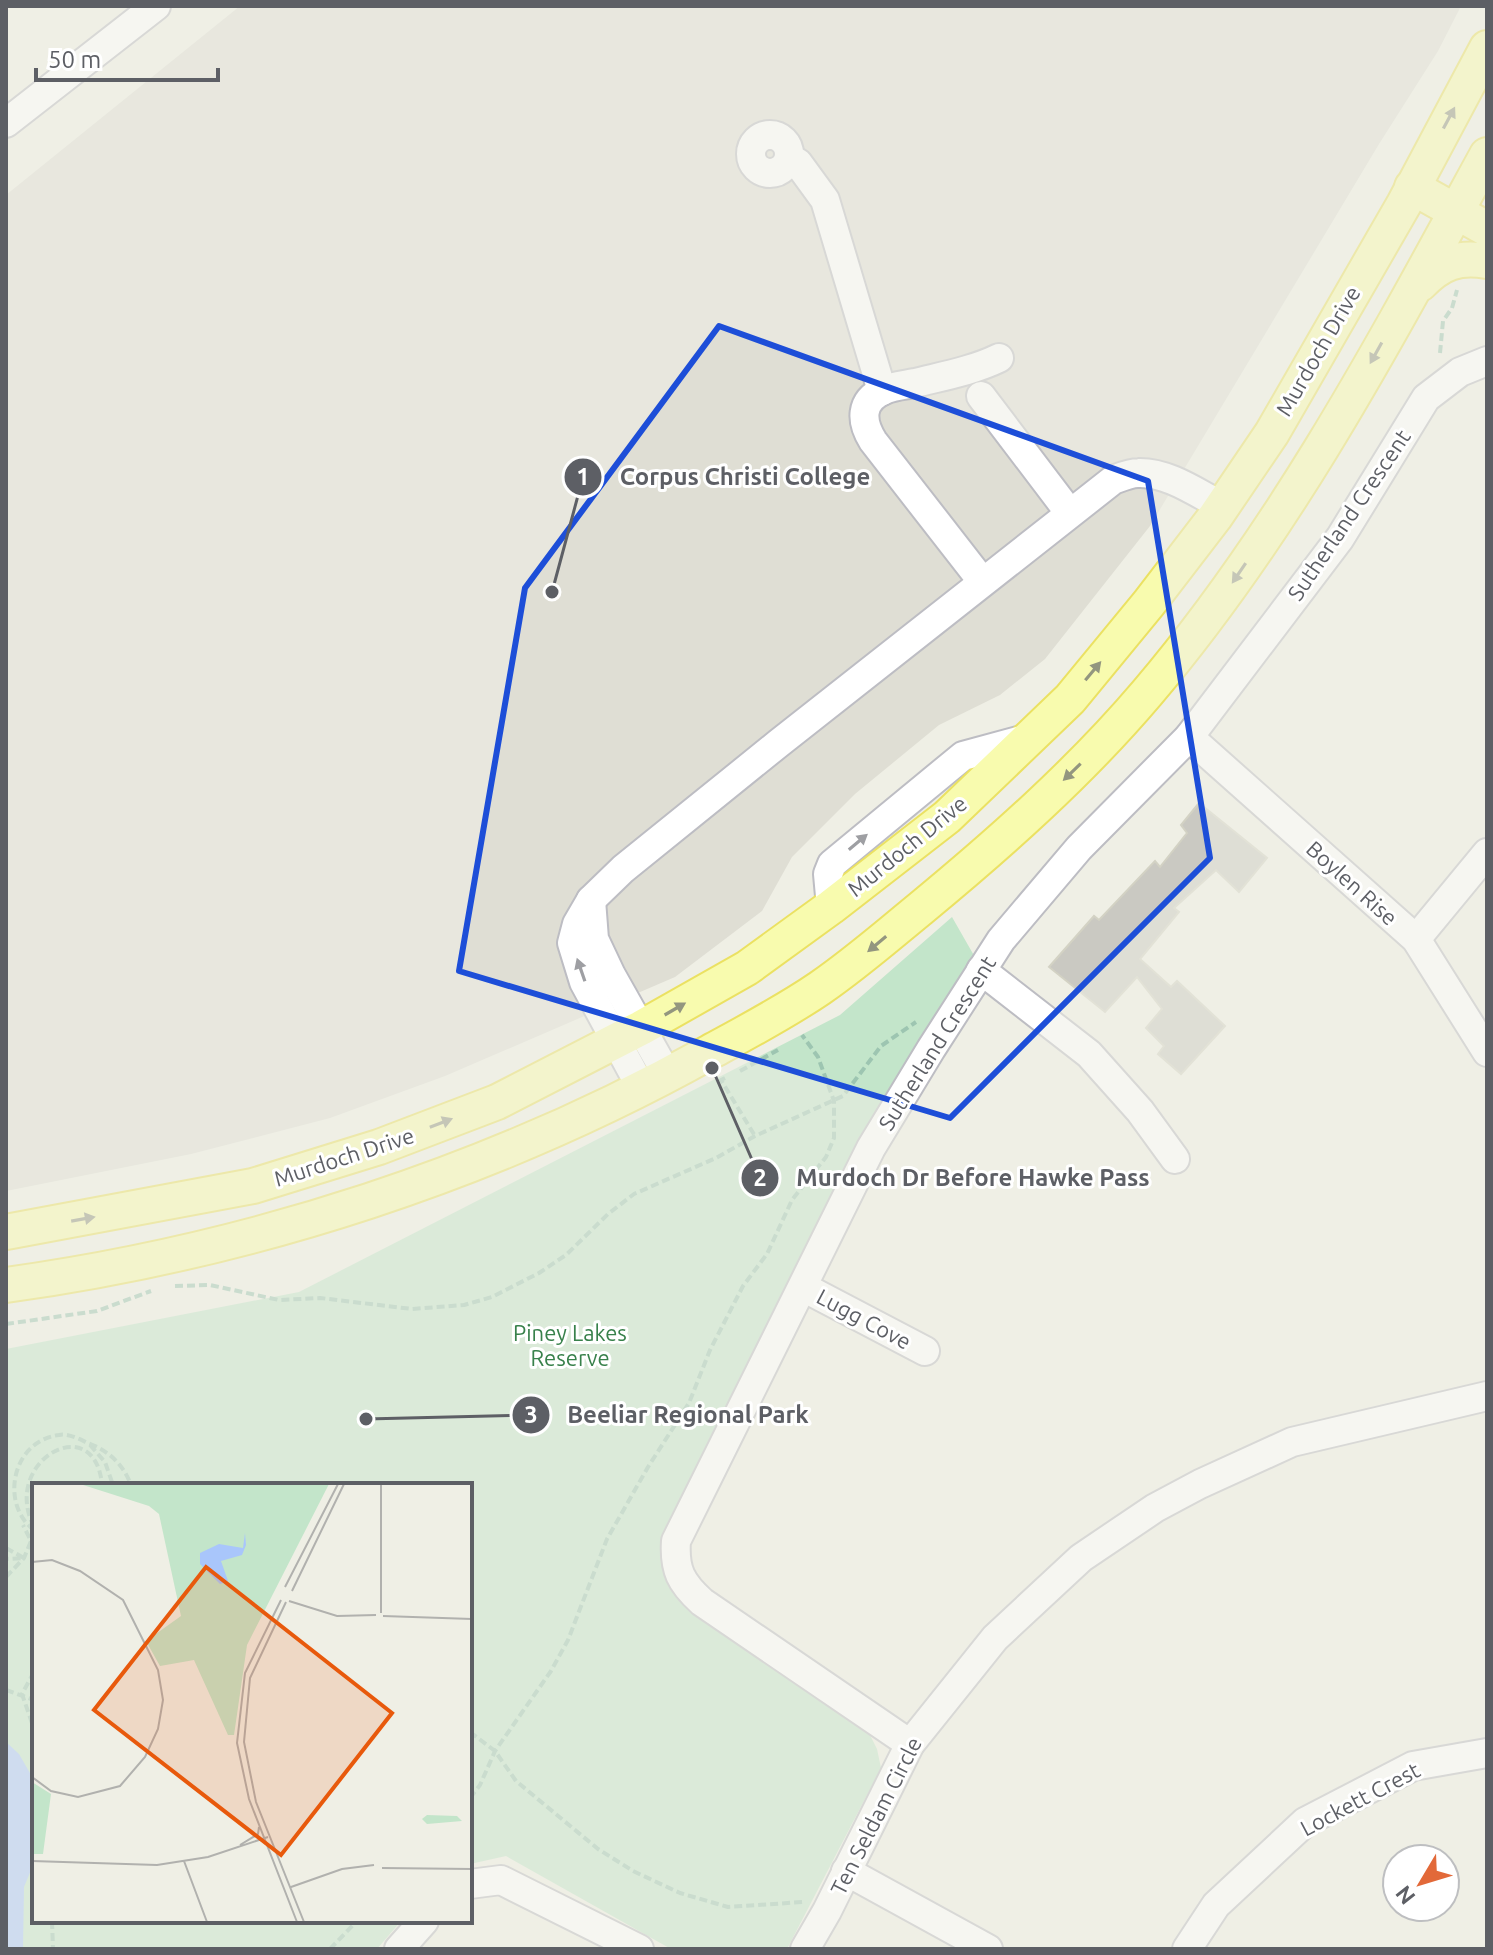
<svg xmlns="http://www.w3.org/2000/svg" width="1493" height="1955" font-family="Ubuntu,sans-serif">
	<style>
		.education { fill: #dfded4 }
		.green { fill: #c3e5ca }
		.water { fill: #a9c6fb }
		.building { fill: #cac9c2; stroke: #d3d2c4; stroke-width: 2 }
		.lines { fill: none; stroke-linecap: round; stroke-linejoin: round }
		.minor-casing { stroke: #bdbdc3; stroke-width: 32 }
		.major-casing { stroke: #ebe162; stroke-width: 38 }
		.path { stroke: #9dc5b1; stroke-width: 4; stroke-dasharray: 8 4; stroke-linecap: butt }
		.minor { stroke: #fff; stroke-width: 28 }
		.major { stroke: #f8fbae; stroke-width: 34 }
		.oneway { fill: #93967f }
		.oneway2 { fill: #9e9fa3 }
		.marked { fill: none; stroke: #1d4ed8; stroke-width: 6; stroke-linejoin: round }
		.labels { text-anchor: middle; stroke-width: 6; stroke-linejoin: round; paint-order: stroke }
		.street-label { font-size: 22px; fill: #5d5f65; stroke: #fff }
		.park-label { font-size: 22px; fill: #38814b; stroke: #fff }
		.inset-road { fill: none; stroke: #b1b1ae; stroke-width: 2 }
		.view { fill: #e8590c; fill-opacity: 0.15; stroke: #e8590c; stroke-width: 4 }
		.inset-edge { fill: none; stroke: #5d5f65; stroke-width: 4 }
		.leader { fill: none; stroke: #5d5f65; stroke-width: 3 }
		.callout-dot { fill: #5d5f65; stroke: #fff; stroke-width: 3 }
		.mark-label { font-size: 24px; text-anchor: middle; font-weight: bold; fill: #fff }
		.callout-label { font-size: 24px; text-anchor: middle; font-weight: bold; fill: #5d5f65; stroke: #fff; stroke-width: 6; stroke-linejoin: round; paint-order: stroke }
	</style>
	<rect width="100%" height="100%" fill="#efefe5"/>
	<polygon class="education" points="240,6 1461,6 1438,51 1379,144 1150,526 1045,659 1000,695 939,725 855,794 792,857 762,911 675,977 445,1076 330,1118 191,1154 6,1191 6,195"/>
	<path class="green" d="M952 917 976 959 864 1131 795 1283 670 1533C659 1565 659 1573 680 1600L867 1729 877 1749 881 1768 787 1949H671L506 1856 470 1864V1485H34V1921H401L377 1949H6V1349L299 1292 840 1015Z"/>
	<polygon class="water" points="6,1742 19,1754 34,1780 34,1863 24,1887 23,1949 6,1949"/>
	<polygon class="building" points="1199,803 1267,858 1239,892 1216,870 1174,908 1179,912 1140,959 1171,987 1177,981 1225,1026 1181,1074 1158,1054 1164,1046 1146,1028 1162,1009 1137,977 1105,1012 1049,967 1094,916 1099,920 1155,861 1160,867 1187,833 1181,825"/>
	<g class="lines">
		<defs>
			<g id="minor">
				<polyline points="6,123 156,6"/>
				<circle cx="770" cy="154" r="19"/>
				<polyline points="789,158 798,163 825,200 882,391"/>
				<polyline points="981,396 1069,512"/>
				<path d="M982 581 873 441C861 422 859 401 884 390 893 386 905 385 915 383 943 376 972 371 999 358"/>
				<polyline points="1189,737 1416,939 1487,1052"/>
				<polyline points="591,900 594,939 611,975 668,1076"/>
				<polyline points="831,907 828,874 832,864 963,756 1029,738"/>
				<polyline points="1416,939 1487,853"/>
				<polyline points="981,970 1089,1054 1140,1111 1175,1159"/>
				<path d="M642 1089 584 982 572 943 577 924 591 900 623 869 779 743 1113 480C1121 477 1130 473 1138 473 1168 472 1197 493 1222 506"/>
				<polyline points="803,1287 925,1351"/>
				<path d="M910 1744 702 1602C681 1583 674 1570 676 1541L871 1148 931 1049 1001 940 1079 848 1189 737 1340 538 1426 398 1460 372 1487 361"/>
				<polyline points="846,1871 988,1949"/>
				<polyline points="470,1884 501,1880 639,1949"/>
				<polyline points="399,1949 424,1921"/>
				<polyline points="805,1949 827,1911 910,1744 995,1638 1081,1558 1155,1508 1200,1484 1292,1442 1487,1396"/>
				<polyline points="1187,1949 1216,1905 1305,1822 1413,1766 1487,1753"/>
			</g>
			<g id="major">
				<polyline points="1412,187 1487,229"/>
				<path d="M1420 284C1440 263 1458 256 1487 261"/>
				<polyline points="6,1232 253,1186 379,1147 497,1102 641,1028 747,968 831,907 947,817 1070,699 1149,603 1215,517 1272,433 1404,204 1487,48"/>
				<path d="M6 1285C251 1251 493 1173 710 1052 747 1032 785 1012 820 988 855 964 887 936 920 909 1000 843 1080 772 1147 693 1285 531 1386 340 1487 155"/>
			</g>
		</defs>
		<use href="#minor" class="minor-casing"/>
		<use href="#major" class="major-casing"/>
		<g class="path">
			<polyline points="1440,353 1443,321 1452,308 1457,290"/>
			<polyline points="740,1071 778,1050"/>
			<polyline points="725,1078 721,1080 755,1136"/>
			<polyline points="175,1286 210,1285 279,1300 320,1298 412,1309 464,1305 492,1297 539,1273 566,1255 608,1214 634,1194 716,1158 755,1136 843,1096 881,1046 916,1022"/>
			<polyline points="6,1324 97,1311 151,1291"/>
			<polyline points="90,1445 105,1462 113,1485"/>
			<path d="M34 1527C0 1461 95 1408 102 1485"/>
			<path d="M34 1530C0 1505 11 1441 59 1435 68 1433 79 1439 88 1443 109 1451 123 1464 131 1485"/>
			<polyline points="6,1548 24,1558 6,1559"/>
			<polyline points="6,1577 24,1558 31,1541 23,1525"/>
			<polyline points="34,1672 22,1694 34,1729"/>
			<polyline points="6,1690 34,1700"/>
			<polyline points="470,1732 495,1751 516,1781 598,1849 633,1871 680,1893 728,1907 803,1902"/>
			<polyline points="470,1798 480,1785 495,1751 551,1671 568,1640 607,1539 648,1467 689,1403 710,1350 743,1286 767,1254 792,1200 826,1157 834,1138 834,1101 818,1057 802,1035"/>
			<polyline points="52,1921 53,1949"/>
			<polyline points="330,1949 357,1921"/>
		</g>
		<use href="#minor" class="minor"/>
		<use href="#major" class="major"/>
	</g>
	<defs><path id="oneway-solid" d="M-6-.8H1V-3.2L6.5 0L1 3.2V.8H-6Z" transform="scale(2)"/></defs>
	<g class="oneway">
		<use href="#oneway-solid" transform="translate(1449 118) rotate(-62)"/>
		<use href="#oneway-solid" transform="translate(1376 353) rotate(119)"/>
		<use href="#oneway-solid" transform="translate(1239 573) rotate(124)"/>
		<use href="#oneway-solid" transform="translate(1093 671) rotate(-50)"/>
		<use href="#oneway-solid" transform="translate(1072 772) rotate(136)"/>
		<use href="#oneway-solid" transform="translate(877 944) rotate(140)"/>
		<use href="#oneway-solid" transform="translate(675 1009) rotate(-30)"/>
		<use href="#oneway-solid" transform="translate(441 1123) rotate(-21)"/>
		<use href="#oneway-solid" transform="translate(83 1219) rotate(-10)"/>
	</g>
	<g class="oneway2">
		<use href="#oneway-solid" transform="translate(858 842) rotate(-40)"/>
		<use href="#oneway-solid" transform="translate(581 970) rotate(-109)"/>
	</g>
	<path d="M0 0H1493V1955H0ZM719 326 1148 481 1210 858 950 1118 459 971 525 588Z" fill="#efefe5" fill-opacity=".55" fill-rule="evenodd"/>
	<path class="marked" d="M719 326 1148 481 1210 858 950 1118 459 971 525 588Z"/>
	<g class="labels">
		<g class="street-label">
			<text transform="translate(1318 351) rotate(-60)" y="8">Murdoch Drive</text>
			<text transform="translate(1349 515) rotate(-56)" y="8">Sutherland Crescent</text>
			<text transform="translate(907 846) rotate(-39)" y="8">Murdoch Drive</text>
			<text transform="translate(1352 883) rotate(42)" y="8">Boylen Rise</text>
			<text transform="translate(937 1043) rotate(-58)" y="8">Sutherland Crescent</text>
			<text transform="translate(344 1157) rotate(-18)" y="8">Murdoch Drive</text>
			<text transform="translate(864 1319) rotate(28)" y="8">Lugg Cove</text>
			<text transform="translate(1360 1799) rotate(-28)" y="8">Lockett Crest</text>
			<text transform="translate(876 1816) rotate(-63)" y="8">Ten Seldam Circle</text>
		</g>
		<g class="park-label">
			<text x="570" y="1341">Piney Lakes<tspan x="570" dy="25">Reserve</tspan></text>
		</g>
	</g>
	<g transform="translate(32 1483)">
		<rect width="440" height="440" fill="#efefe5"/>
		<path d="M48 1H297L215 162 202 252H196L162 177 128 183 114 158 149 133 127 31 117 23ZM0 299 19 311 11 371H0ZM395 332 425 333 430 338 395 341 390 336Z" fill="#c3e5ca"/>
		<path d="M213 50 214 62 210 72 189 78 196 98 188 101 168 81V70L187 61 211 65Z" fill="#a9c6fb"/>
		<path class="inset-road" d="M349 1V130M0 79 20 77 48 88 91 117 126 187 131 217 126 246 113 274 88 303 46 314 19 308 0 294M253 104 306 1M260 108 312 1M249 117 213 190 205 260 217 316 265 439M257 118 305 133 344 132M254 119 218 195 212 259 224 319 272 439M351 133 440 136M208 362 226 351 227 344M0 378 125 382 176 374 236 354M152 378 175 439M350 385 440 386M259 404 310 386 342 382"/>
		<path class="view" d="M174 84 360 230 249 372 62 227Z"/>
		<rect width="440" height="440" class="inset-edge"/>
	</g>
	<path class="leader" d="M552 592L583 477M712 1068L760 1178M366 1419L531 1415"/>
	<g class="callout-dot">
		<circle cx="552" cy="592" r="8"/>
		<circle cx="712" cy="1068" r="8"/>
		<circle cx="366" cy="1419" r="8"/>
		<circle cx="583" cy="477" r="20"/>
		<circle cx="760" cy="1178" r="20"/>
		<circle cx="531" cy="1415" r="20"/>
	</g>
	<g class="mark-label">
		<text x="583" y="485">1</text>
		<text x="760" y="1186">2</text>
		<text x="531" y="1423">3</text>
	</g>
	<g class="callout-label">
		<text x="745" y="485">Corpus Christi College</text>
		<text x="973" y="1186">Murdoch Dr Before Hawke Pass</text>
		<text x="688" y="1423">Beeliar Regional Park</text>
	</g>
	<rect width="1493" height="1955" fill="none" stroke="#5d5f65" stroke-width="16"/>
	<g transform="translate(1421 1883) rotate(232)"><circle r="38" fill="#ffffff" stroke="#bebfc1" stroke-width="2"/>
	<path d="M0-6L14 30L0 20L-14 30Z" fill="#e26939"/>
	<text y="-12" font-size="22" font-weight="bold" text-anchor="middle" fill="#5d5f65">N</text>
	</g>
	<path d="M36 68v12h182v-12" fill="none" stroke="#5d5f65" stroke-width="4"/>
	<text x="48" y="68" font-size="24" fill="#5d5f65" stroke="#ffffff" stroke-width="6" paint-order="stroke">50 m</text>
</svg>
